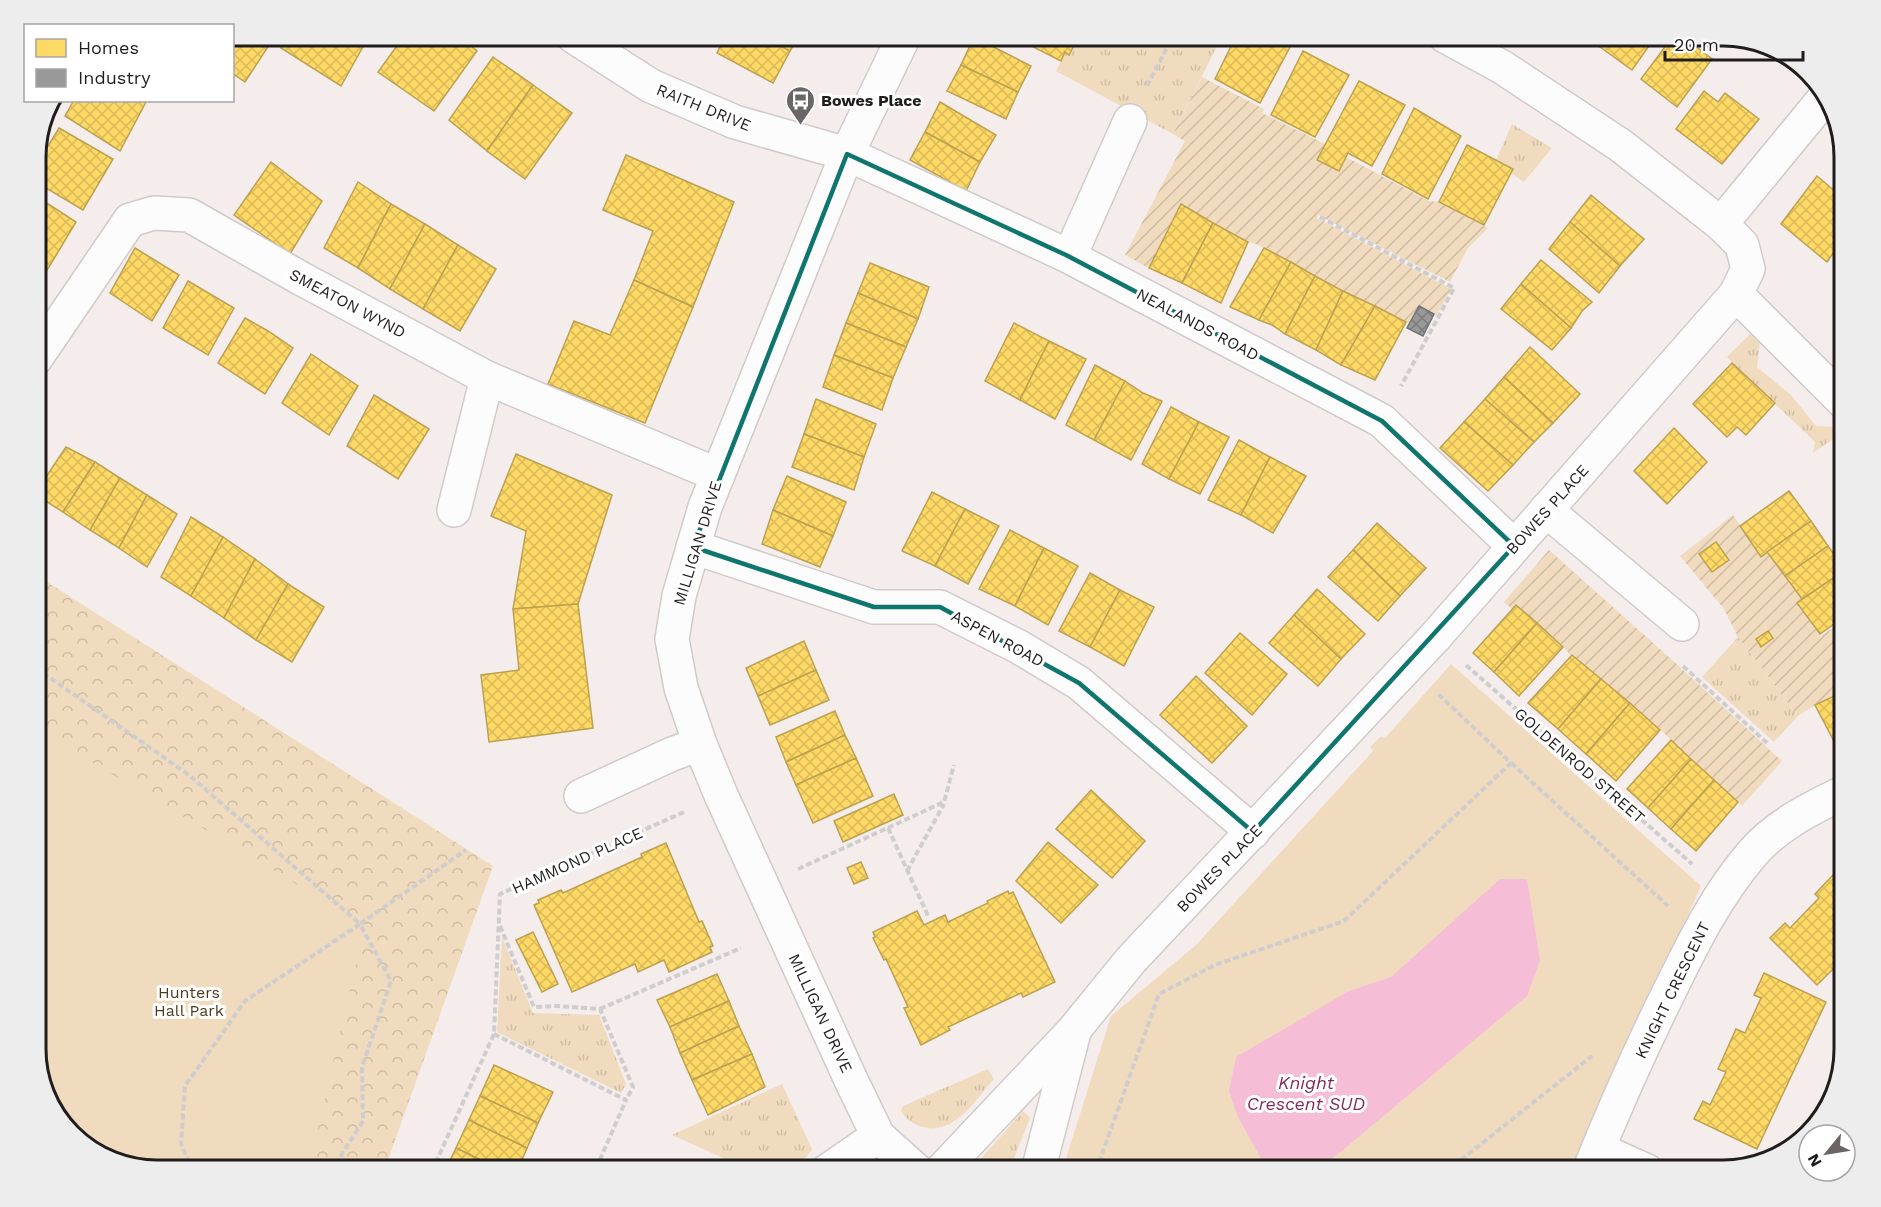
<svg xmlns="http://www.w3.org/2000/svg" width="1881" height="1207" font-family="'Work Sans',sans-serif">
	<style>
		.grass { fill: url(#grass-tufts) }
		.forest { fill: url(#forest-crowns) }
		.park { fill: #f1dbbe }
		.garden { fill: url(#garden-furrows) }
		.water { fill: #f5bdd6 }
		.homes { fill: url(#homes-cross-hatch); stroke: #bca150; stroke-width: 1.5 }
		.industry { fill: url(#industry-cross-hatch); stroke: #757474; stroke-width: 1.5 }
		.lines { fill: none; stroke-linecap: round; stroke-linejoin: round }
		.minor-casing { stroke: #d0cac9; stroke-width: 36 }
		.path { stroke: #cfcdcd; stroke-width: 4; stroke-dasharray: 6 3; stroke-linecap: butt }
		.minor { stroke: #fdfcfc; stroke-width: 33 }
		.marked { fill: none; stroke: #0f766e; stroke-width: 4.5; stroke-linejoin: round }
		.labels { text-anchor: middle; stroke-width: 6; stroke-linejoin: round; paint-order: stroke }
		.poi-label { font-size: 16px; font-weight: bold; fill: #211d1c; stroke: #fff; text-anchor: start }
		.street-label { font-size: 16px; fill: #211d1c; stroke: #fff }
		.park-label { font-size: 16px; fill: #4e3b1c; stroke: #fff }
		.water-label { font-size: 18px; font-style: italic; fill: #832a5b; stroke: #fff }
		.rim { fill: none; stroke: #211d1c; stroke-width: 3 }
	</style>
	<defs>
		<pattern id="grass-tufts" width="24" height="20" patternUnits="userSpaceOnUse" patternTransform="scale(1.5)"><rect width="24" height="20" fill="#f1dbbe"/><path d="M3 7l-1-3M5 7V3M7 7l1-3M15 17l-1-3M17 17v-4M19 17l1-3" fill="none" stroke="#cebca3"/></pattern>
		<pattern id="forest-crowns" width="20" height="18" patternUnits="userSpaceOnUse" patternTransform="scale(1.5)"><rect width="20" height="18" fill="#f1dbbe"/><path d="M2 6a3 3 0 1 1 6 0M12 15a3 3 0 1 1 6 0" fill="none" stroke="#cebca3"/></pattern>
		<pattern id="garden-furrows" width="10" height="10" patternUnits="userSpaceOnUse" patternTransform="scale(1.5)"><rect width="10" height="10" fill="#f1dbbe"/><path d="M-1 1l2-2M0 10L10 0M9 11l2-2" fill="none" stroke="#cebca3"/></pattern>
		<pattern id="homes-cross-hatch" width="8" height="8" patternUnits="userSpaceOnUse" patternTransform="scale(1.5)"><rect width="8" height="8" fill="#ffd966"/><path d="M0 0l8 8M0 8l8-8" fill="none" stroke="#daba58"/></pattern>
		<pattern id="industry-cross-hatch" width="8" height="8" patternUnits="userSpaceOnUse" patternTransform="scale(1.5)"><rect width="8" height="8" fill="#999"/><path d="M0 0l8 8M0 8l8-8" fill="none" stroke="#7c7c7c"/></pattern>
	</defs>
	<rect width="100%" height="100%" fill="#f4edec"/>
	<g class="grass">
		<polygon points="1079,36 1222,36 1173,134 1056,71 1065,52 1070,55"/>
		<polygon points="1512,124 1552,148 1524,182 1511,173 1513,169 1496,160"/>
		<polygon points="1751,333 1760,341 1757,367 1791,395 1816,426 1838,427 1842,433 1813,453 1815,442 1732,363 1727,357"/>
		<polygon points="1738,637 1798,716 1774,742 1702,677"/>
		<polygon points="502,937 533,1013 599,1015 626,1084 621,1093 497,1032"/>
		<path d="M988 1069 994 1079C976 1099 954 1136 923 1127 912 1124 907 1120 901 1111L903 1106Z"/>
		<polygon points="782,1084 812,1149 807,1156 787,1171 752,1171 672,1135"/>
		<polygon points="1023,1111 1030,1118 1009,1171 974,1171 972,1169"/>
	</g>
	<polygon class="forest" points="36,575 493,866 384,1171 273,1171 36,732"/>
	<g class="park">
		<polygon points="1451,664 1701,886 1574,1171 1062,1171 1111,1016 1196,945 1373,751 1370,747 1381,736 1385,738"/>
		<polygon points="36,729 365,925 308,1171 158,1171 90,1151 53,1110 36,1057"/>
	</g>
	<g class="garden">
		<polygon points="1202,77 1264,109 1262,113 1325,144 1317,160 1339,171 1346,157 1429,201 1439,202 1488,228 1468,248 1450,282 1318,215 1317,218 1451,289 1436,316 1419,306 1410,324 1346,292 1254,243 1248,242 1182,205 1149,268 1125,255 1185,141 1173,134"/>
		<polygon points="1733,515 1761,556 1767,552 1802,599 1798,603 1820,636 1845,621 1845,691 1815,705 1798,716 1738,637 1724,609 1680,556"/>
		<polygon points="1549,550 1670,658 1782,761 1742,806 1664,733 1573,655 1571,656 1563,646 1516,605 1512,609 1504,602"/>
	</g>
	<polygon class="water" points="1500,879 1527,879 1540,960 1527,996 1337,1155 1313,1171 1280,1171 1264,1164 1238,1117 1229,1091 1236,1057 1349,991 1391,977"/>
	<g class="homes">
		<polygon points="232,36 275,36 245,82 232,73"/>
		<polygon points="288,36 369,36 341,86 281,48"/>
		<polygon points="404,36 459,36 477,51 434,111 378,72"/>
		<polygon points="725,36 763,36 790,51 773,83 717,53"/>
		<polygon points="763,36 799,36 790,51"/>
		<polygon points="1012,36 1079,36 1069,55 1065,52 1061,61"/>
		<polygon points="1236,36 1269,36 1290,47 1260,103 1215,79"/>
		<polygon points="1587,36 1656,36 1632,70 1586,37"/>
		<polygon points="1673,36 1682,36 1712,59 1677,107 1641,79"/>
		<polygon points="974,37 1031,66 1018,92 961,65"/>
		<polygon points="1303,51 1349,75 1315,137 1271,115"/>
		<polygon points="493,57 533,85 487,151 449,120"/>
		<polygon points="961,65 1018,92 1006,119 947,91"/>
		<polygon points="1359,81 1405,105 1372,166 1348,153 1339,171 1317,160"/>
		<polygon points="533,85 572,113 525,179 487,151"/>
		<polygon points="1704,91 1718,102 1725,93 1759,119 1722,164 1676,129"/>
		<polygon points="74,100 147,100 120,151 65,116"/>
		<polygon points="940,102 996,135 980,162 925,132"/>
		<polygon points="1414,108 1461,136 1428,199 1382,174"/>
		<polygon points="59,128 113,159 83,210 36,182 36,166"/>
		<polygon points="925,132 980,162 966,191 910,160"/>
		<polygon points="1467,145 1513,169 1484,225 1439,202"/>
		<polygon points="626,155 734,202 693,307 634,280 653,231 603,210"/>
		<polygon points="271,162 322,201 290,254 234,215"/>
		<polygon points="1817,176 1845,200 1845,236 1827,262 1781,224"/>
		<polygon points="358,182 391,204 358,268 324,248"/>
		<polygon points="1591,195 1644,239 1620,266 1570,222"/>
		<polygon points="36,196 76,222 43,277 36,272"/>
		<polygon points="391,204 425,224 390,289 358,268"/>
		<polygon points="1181,204 1213,223 1182,283 1149,268"/>
		<polygon points="1570,222 1620,266 1599,293 1549,249"/>
		<polygon points="1213,223 1248,242 1221,303 1182,283"/>
		<polygon points="425,224 458,245 423,309 390,289"/>
		<polygon points="458,245 496,269 460,331 423,309"/>
		<polygon points="135,248 179,275 152,321 110,293"/>
		<polygon points="1264,248 1291,262 1259,320 1230,307"/>
		<polygon points="1845,259 1845,281 1835,269"/>
		<polygon points="1541,260 1592,302 1582,311 1571,328 1521,284"/>
		<polygon points="1291,262 1315,276 1285,334 1272,325 1259,320"/>
		<polygon points="870,263 929,287 918,319 858,293"/>
		<polygon points="1315,276 1343,291 1316,350 1285,334"/>
		<polygon points="634,280 693,307 645,423 548,384 574,321 610,335"/>
		<polygon points="188,281 234,308 208,355 163,328"/>
		<polygon points="1521,284 1571,328 1552,350 1501,309"/>
		<polygon points="1343,291 1375,306 1341,365 1316,350"/>
		<polygon points="858,293 918,319 906,347 846,323"/>
		<polygon points="1375,306 1406,322 1375,380 1341,365"/>
		<polygon points="245,318 268,331 293,348 265,394 218,363"/>
		<polygon points="846,323 906,347 893,378 834,355"/>
		<polygon points="1014,323 1049,341 1020,400 985,381"/>
		<polygon points="1049,341 1086,359 1055,419 1020,400"/>
		<polygon points="1530,347 1580,394 1553,423 1504,377"/>
		<polygon points="311,354 358,386 329,435 282,403"/>
		<polygon points="834,355 893,378 882,410 823,387"/>
		<polygon points="1732,363 1775,403 1746,435 1737,427 1727,437 1693,404"/>
		<polygon points="1095,365 1125,381 1094,440 1066,425"/>
		<polygon points="1504,377 1553,423 1534,442 1485,399"/>
		<polygon points="1125,381 1143,393 1162,401 1131,460 1094,440"/>
		<polygon points="374,395 429,429 398,479 347,446"/>
		<polygon points="816,399 876,424 864,457 804,434"/>
		<polygon points="1485,399 1534,442 1513,465 1464,422"/>
		<polygon points="1171,407 1199,422 1169,479 1142,464"/>
		<polygon points="1199,422 1229,437 1200,494 1169,479"/>
		<polygon points="1464,422 1513,465 1488,491 1440,448"/>
		<polygon points="1674,428 1707,462 1667,504 1634,471"/>
		<polygon points="804,434 864,457 854,490 792,467"/>
		<polygon points="1239,440 1270,457 1241,515 1208,500"/>
		<polygon points="66,447 95,462 63,512 36,495 36,492"/>
		<polygon points="516,454 612,495 578,604 513,609 526,531 491,516"/>
		<polygon points="1270,457 1306,476 1273,533 1241,515"/>
		<polygon points="95,462 120,478 90,530 63,512"/>
		<polygon points="787,476 846,502 833,536 773,510"/>
		<polygon points="120,478 147,495 119,548 90,530"/>
		<polygon points="1789,491 1811,521 1761,557 1740,526"/>
		<polygon points="932,492 965,509 935,566 902,551"/>
		<polygon points="147,495 177,514 147,567 119,548"/>
		<polygon points="965,509 999,526 968,584 935,566"/>
		<polygon points="773,510 833,536 820,567 762,544"/>
		<polygon points="191,517 223,537 191,596 161,577"/>
		<polygon points="1811,521 1828,546 1785,576 1767,552"/>
		<polygon points="1377,523 1426,568 1400,596 1353,550"/>
		<polygon points="1010,530 1044,548 1015,606 979,589"/>
		<polygon points="223,537 255,559 224,618 191,596"/>
		<polygon points="1716,542 1729,560 1712,572 1699,554"/>
		<polygon points="1828,546 1845,570 1802,599 1785,576"/>
		<polygon points="1044,548 1078,566 1048,625 1015,606"/>
		<polygon points="1353,550 1400,596 1378,621 1328,577"/>
		<polygon points="255,559 288,584 256,640 224,618"/>
		<polygon points="1845,570 1845,616 1820,634 1797,603"/>
		<polygon points="1090,573 1120,590 1090,647 1059,631"/>
		<polygon points="288,584 324,607 292,662 256,640"/>
		<polygon points="1317,589 1365,634 1341,659 1294,615"/>
		<polygon points="1120,590 1154,607 1124,666 1090,647"/>
		<polygon points="578,604 593,728 489,742 481,675 519,670 513,609"/>
		<polygon points="1516,605 1537,623 1494,672 1473,653"/>
		<polygon points="1294,615 1341,659 1318,686 1269,643"/>
		<polygon points="1537,623 1563,647 1519,696 1494,672"/>
		<polygon points="1768,631 1773,638 1761,647 1756,639"/>
		<polygon points="1240,633 1287,674 1252,715 1205,673"/>
		<polygon points="804,641 816,670 758,696 746,668"/>
		<polygon points="1572,655 1601,679 1558,729 1528,703"/>
		<polygon points="816,670 829,700 770,725 758,696"/>
		<polygon points="1196,676 1247,726 1212,763 1160,715"/>
		<polygon points="1601,679 1630,703 1586,754 1558,729"/>
		<polygon points="1845,691 1845,742 1836,745 1815,705"/>
		<polygon points="1630,703 1660,730 1616,781 1586,754"/>
		<polygon points="835,711 845,735 786,762 776,737"/>
		<polygon points="845,735 856,758 796,785 786,762"/>
		<polygon points="1671,740 1691,759 1648,808 1627,789"/>
		<polygon points="856,758 873,796 813,823 796,785"/>
		<polygon points="1691,759 1714,780 1671,829 1648,808"/>
		<polygon points="1714,780 1738,802 1696,851 1671,829"/>
		<polygon points="1091,790 1145,841 1112,878 1056,829"/>
		<polygon points="894,794 903,815 843,842 834,821"/>
		<polygon points="1048,842 1098,885 1061,923 1016,881"/>
		<polygon points="666,843 699,922 702,921 713,946 710,947 712,952 669,972 664,960 638,972 635,964 572,992 534,905 539,903 538,900 561,890 563,893 642,857 641,854"/>
		<polygon points="861,862 868,878 854,884 847,868"/>
		<polygon points="1833,875 1845,887 1845,957 1817,985 1770,938 1785,923 1790,928 1819,898 1815,894"/>
		<polygon points="1008,891 1009,894 1013,892 1055,982 1023,997 1021,993 948,1027 950,1030 921,1045 904,1008 908,1007 886,959 884,960 873,938 875,937 873,932 917,911 924,925 945,915 948,922 988,903 987,901"/>
		<polygon points="533,932 558,984 542,992 516,940"/>
		<polygon points="1764,973 1826,1002 1757,1149 1694,1119 1703,1101 1710,1105 1726,1072 1718,1069 1736,1029 1745,1033 1761,998 1754,995"/>
		<polygon points="717,974 729,1001 670,1027 657,1000"/>
		<polygon points="729,1001 739,1026 680,1053 670,1027"/>
		<polygon points="739,1026 752,1054 692,1080 680,1053"/>
		<polygon points="752,1054 765,1087 708,1115 692,1080"/>
		<polygon points="494,1065 553,1092 538,1123 480,1096"/>
		<polygon points="480,1096 538,1123 527,1148 469,1120"/>
		<polygon points="469,1120 527,1148 517,1171 503,1171 456,1148"/>
		<polygon points="456,1148 503,1171 445,1171"/>
	</g>
	<polygon class="industry" points="1419,306 1434,314 1423,336 1407,328"/>
	<g class="lines">
		<defs>
			<g id="minor">
				<polyline points="573,36 651,86 735,122 847,154 1066,255 1371,415 1382,421 1514,546"/>
				<polyline points="904,36 847,154 705,507 679,596 672,639 681,688 700,744 721,795 851,1080 878,1136 917,1171"/>
				<polyline points="1721,224 1827,95"/>
				<polyline points="1066,255 1076,242 1130,121"/>
				<polyline points="1736,294 1845,403"/>
				<polyline points="36,358 130,220 154,213 189,215 302,279 487,378 718,475"/>
				<polyline points="454,510 487,378"/>
				<polyline points="1546,510 1682,624"/>
				<polyline points="693,547 874,607 940,607 1019,647 1079,683 1253,832"/>
				<polyline points="581,796 672,754 700,744"/>
				<polyline points="1598,1149 1647,1171"/>
				<polyline points="827,1171 878,1136"/>
				<polyline points="941,1171 1074,1030 1131,960 1435,637 1736,294 1748,269 1742,245 1721,224 1620,145 1502,67 1445,36"/>
				<polyline points="1038,1171 1074,1032"/>
				<path d="M1589 1171C1614 1109 1641 1048 1671 988 1694 941 1717 895 1751 855 1775 826 1811 808 1845 792"/>
			</g>
		</defs>
		<use href="#minor" class="minor-casing"/>
		<g class="path">
			<polyline points="1147,86 1173,36"/>
			<polyline points="1320,217 1454,288 1401,386"/>
			<polyline points="1466,665 1692,864"/>
			<polyline points="1683,666 1767,743"/>
			<polyline points="36,668 189,775 360,924 466,850"/>
			<polyline points="1511,763 1668,906"/>
			<polyline points="888,828 929,918"/>
			<polyline points="798,869 944,802 954,765"/>
			<polyline points="907,871 944,804"/>
			<polyline points="500,926 534,1007 557,1006 600,1009 633,1087 626,1100"/>
			<polyline points="600,1009 741,948"/>
			<polyline points="494,1034 626,1100 598,1164"/>
			<polyline points="1101,1159 1126,1171"/>
			<polyline points="193,1171 181,1144 185,1086 245,1001 360,924 391,981 362,1067 363,1121 333,1168 333,1171"/>
			<polyline points="432,1171 494,1034 500,894 684,812"/>
			<polyline points="1096,1171 1159,994 1215,965 1344,921 1511,763 1437,693"/>
			<polyline points="1447,1171 1592,1056"/>
		</g>
		<use href="#minor" class="minor"/>
	</g>
	<path class="marked" d="M847 154 1066 255 1382 421 1514 546 1253 832 1079 683 940 607H874L693 547Z"/>
	<defs>
		<symbol id="bus-pin" viewBox="-11 -11 22 30"><path d="M0 17L-7.5 6A9.5 9.5 0 1 1 7.5 6Z" fill="#6b6665" stroke="#fff"/><path d="M-5-6H5V4H4V6H2V4H-2V6H-4V4H-5ZM-3.5-4V0h7V-4ZM-3.5 1.2v1.5H-2V1.2ZM2 1.2v1.5H3.5V1.2Z" fill="#fff"/></symbol>
	</defs>
	<g fill-rule="evenodd">
		<use href="#bus-pin" x="784" y="84" width="33" height="45"/>
	</g>
	<g class="labels">
		<g class="poi-label">
			<text x="821" y="106">Bowes Place</text>
		</g>
		<g class="street-label">
			<text transform="translate(704 107) rotate(22)" y="6">RAITH DRIVE</text>
			<text transform="translate(348 303) rotate(28)" y="6">SMEATON WYND</text>
			<text transform="translate(1198 324) rotate(28)" y="6">NEALANDS ROAD</text>
			<text transform="translate(1547 509) rotate(-48)" y="6">BOWES PLACE</text>
			<text transform="translate(697 543) rotate(-73)" y="6">MILLIGAN DRIVE</text>
			<text transform="translate(998 638) rotate(28)" y="6">ASPEN ROAD</text>
			<text transform="translate(1580 765) rotate(41)" y="6">GOLDENROD STREET</text>
			<text transform="translate(577 860) rotate(-24)" y="6">HAMMOND PLACE</text>
			<text transform="translate(1219 868) rotate(-46)" y="6">BOWES PLACE</text>
			<text transform="translate(1672 990) rotate(-64)" y="6">KNIGHT CRESCENT</text>
			<text transform="translate(821 1013) rotate(65)" y="6">MILLIGAN DRIVE</text>
		</g>
		<g class="park-label">
			<text x="189" y="998">Hunters<tspan x="189" dy="18">Hall Park</tspan></text>
		</g>
		<g class="water-label">
			<text x="1306" y="1089">Knight<tspan x="1306" dy="21">Crescent SUD</tspan></text>
		</g>
	</g>
	<path d="M0 0H1881V1207H0ZM157 46H1723A111 111 0 0 1 1834 157V1049A111 111 0 0 1 1723 1160H157A111 111 0 0 1 46 1049V157A111 111 0 0 1 157 46Z" fill="#ededed" fill-rule="evenodd"/>
	<path class="rim" d="M157 46H1723A111 111 0 0 1 1834 157V1049A111 111 0 0 1 1723 1160H157A111 111 0 0 1 46 1049V157A111 111 0 0 1 157 46Z"/>
	<rect x="24" y="24" width="210" height="78" fill="#ffffff" stroke="#a6a5a4" stroke-width="1.5"/>
	<rect x="36" y="39" width="30" height="18" fill="#ffd966" stroke="#a6a5a4" stroke-width="1.5"/>
	<text x="78" y="54" font-size="18" fill="#211d1c">Homes</text>
	<rect x="36" y="69" width="30" height="18" fill="#999999" stroke="#a6a5a4" stroke-width="1.5"/>
	<text x="78" y="84" font-size="18" fill="#211d1c">Industry</text>
	<g transform="translate(1827 1153) rotate(240)"><circle r="28" fill="#ffffff" stroke="#a6a5a4" stroke-width="1.5"/>
	<path d="M0-4.5L10 22L0 15L-10 22Z" fill="#6b6665"/>
	<text y="-9" font-size="16" font-weight="bold" text-anchor="middle" fill="#211d1c">N</text>
	</g>
	<path d="M1665 51v9h138v-9" fill="none" stroke="#211d1c" stroke-width="3"/>
	<text x="1674" y="51" font-size="18" fill="#211d1c" stroke="#ffffff" stroke-width="4.5" paint-order="stroke">20 m</text>
</svg>
